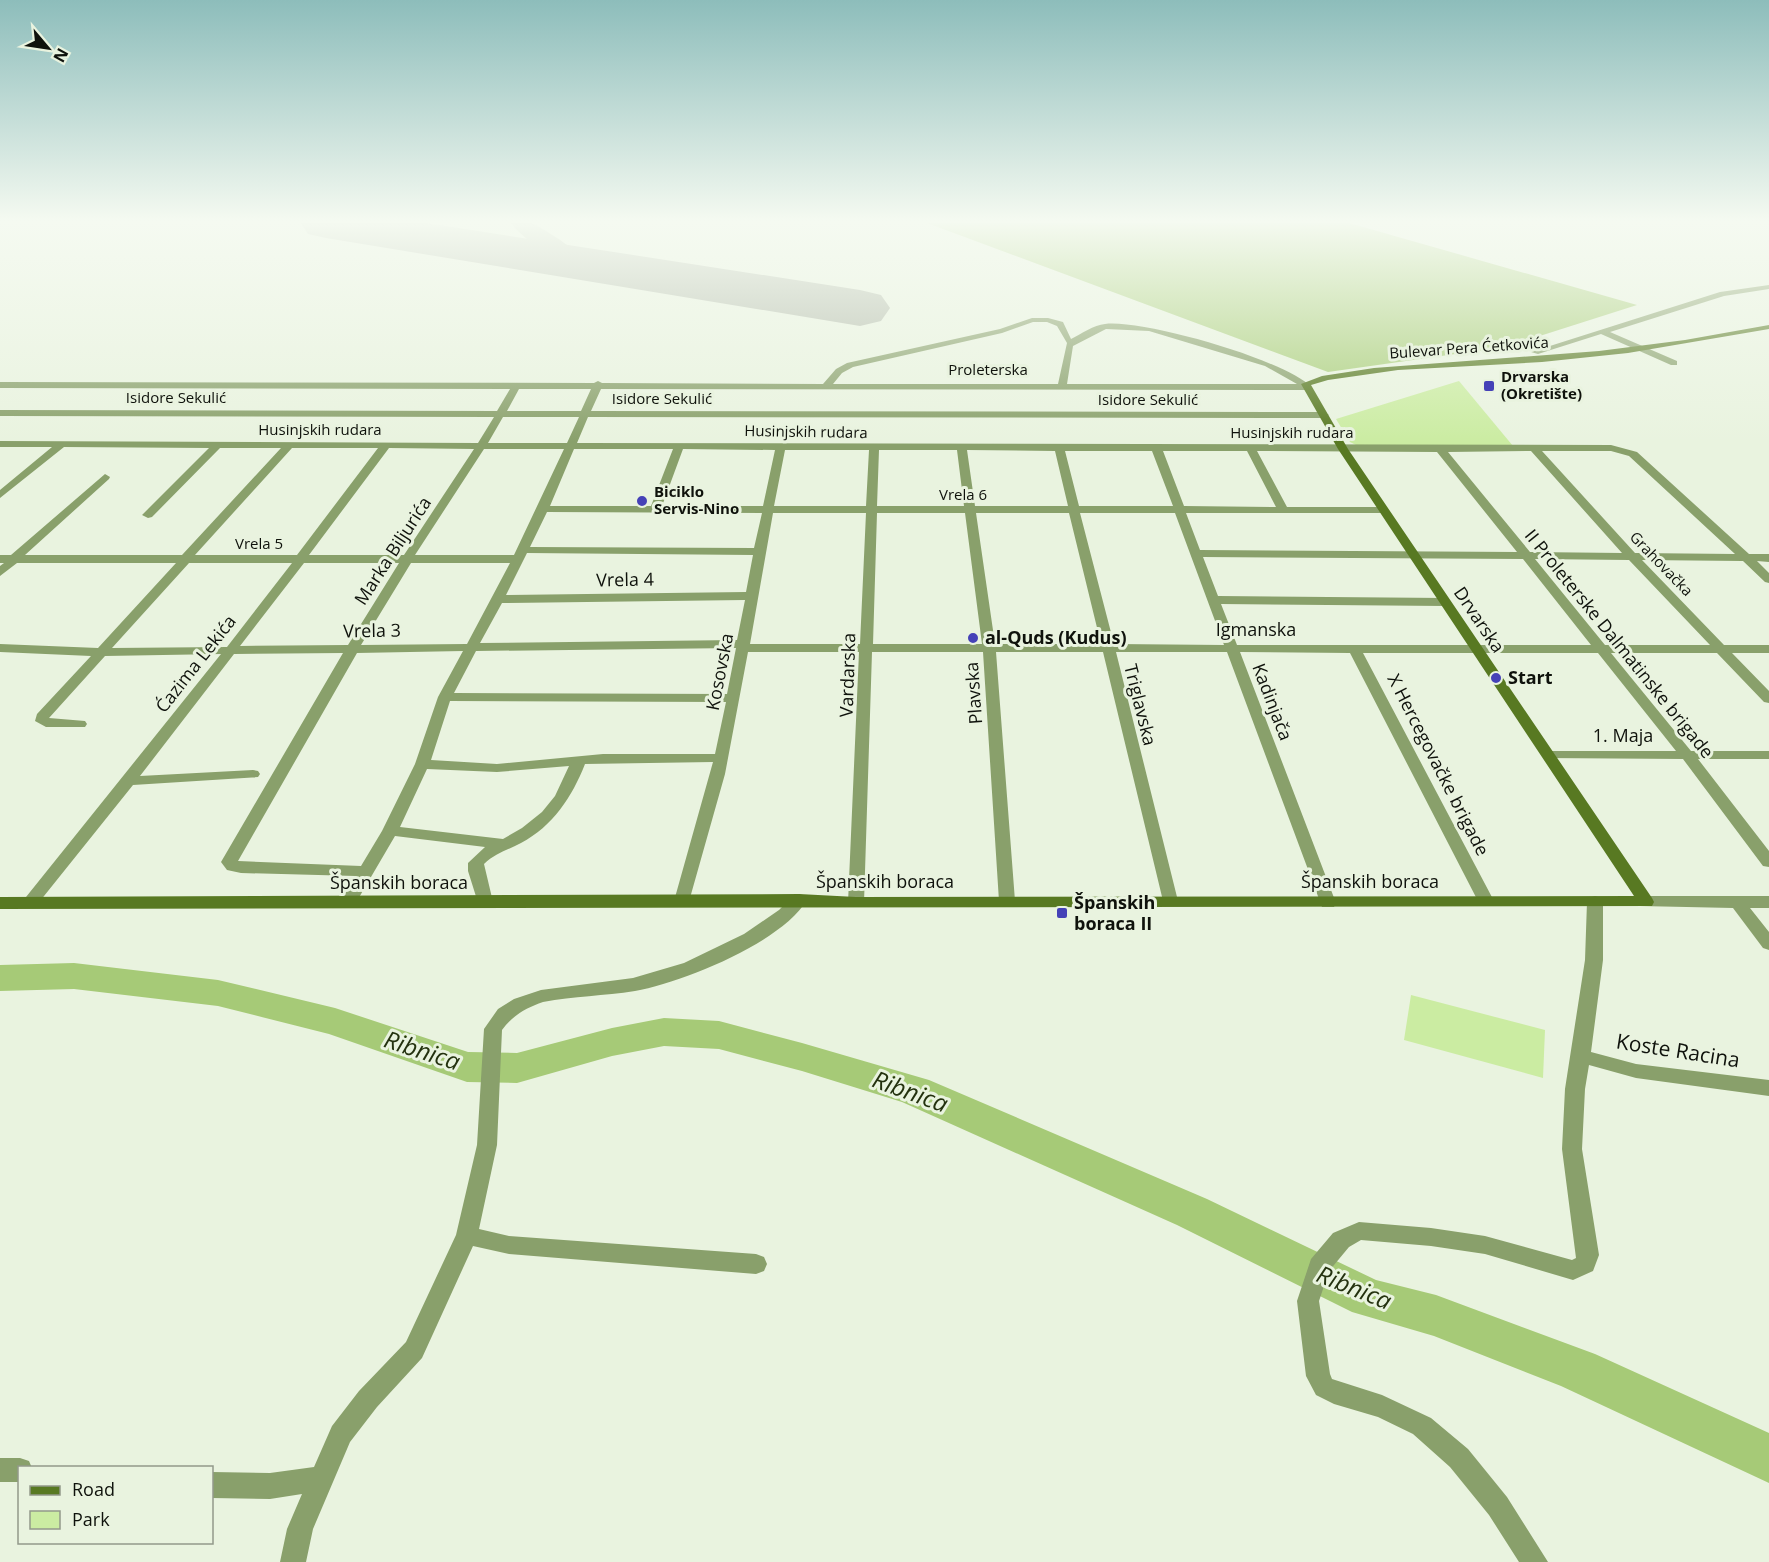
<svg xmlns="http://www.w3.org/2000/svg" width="1769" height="1562" font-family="'Open Sans',sans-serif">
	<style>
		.green { fill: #cbeca2 }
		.forest { fill: #aace7b }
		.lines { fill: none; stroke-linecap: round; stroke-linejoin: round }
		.river { fill: #a6ca77; fill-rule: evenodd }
		.taxiway { fill: #b2baaa; fill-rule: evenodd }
		.runway { fill: #b2baaa; fill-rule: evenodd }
		.minor { fill: #89a06b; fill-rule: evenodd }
		.secondary { fill: #587922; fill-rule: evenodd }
		.poi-dot { fill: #4541b7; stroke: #e9f3df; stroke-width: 2 }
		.labels { text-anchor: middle; stroke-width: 6; stroke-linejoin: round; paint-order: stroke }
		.far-street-label { font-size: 15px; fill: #0f120c; stroke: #e9f3df }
		.far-poi-label { font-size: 15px; font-weight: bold; fill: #0f120c; stroke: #e9f3df; text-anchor: start }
		.street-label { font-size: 18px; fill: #0f120c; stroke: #e9f3df }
		.poi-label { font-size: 18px; font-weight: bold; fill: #0f120c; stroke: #e9f3df; text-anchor: start }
		.near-street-label { font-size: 21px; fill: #0f120c; stroke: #e9f3df }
		.near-water-label { font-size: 24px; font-style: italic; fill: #24320f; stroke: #e9f3df }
	</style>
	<rect width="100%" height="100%" fill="#e9f3df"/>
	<g class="green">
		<polygon points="1459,381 1513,446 1358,446 1350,442 1336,419"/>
		<polygon points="1411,995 1545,1030 1543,1078 1404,1040"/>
	</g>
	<polygon class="forest" points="927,223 1349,223 1637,305 1505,347 1328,372"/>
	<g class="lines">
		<polygon class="river" points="74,963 218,980 335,1008 468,1052 517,1053 612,1028 664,1018 719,1021 802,1043 929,1080 1207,1199 1376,1280 1436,1295 1595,1354 1769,1433 1769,1483 1561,1386 1434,1336 1352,1312 1177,1225 902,1102 802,1071 719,1049 664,1046 612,1056 517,1083 467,1082 329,1034 218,1006 74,989 0,991 0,965"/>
		<path class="taxiway" d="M511 223C518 223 525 223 531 223 536 224 566 243 569 247L565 251C547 256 522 238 511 223Z"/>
		<polygon class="runway" points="301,223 426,223 860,290 881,295 890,308 881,321 860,326 326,238 308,234"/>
		<g class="minor">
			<polygon points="1769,285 1769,289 1724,296 1610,332 1677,361 1677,365 1671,365 1601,334 1538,354 1531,352 1720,292"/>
			<path d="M1032 318H1048L1063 322 1071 339C1081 334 1094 325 1105 324 1142 319 1286 360 1311 387L1306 390 601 389 591 411 1324 412 1329 415 1324 418 588 417 577 443 1611 445 1637 452 1749 554H1769V562L1757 561 1769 573V583L1765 582 1743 561 1642 560 1724 645H1769V653H1732L1769 691V703L1764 702 1717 653H1611L1691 751H1769V759H1698L1769 851V867L1763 866 1683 759 1544 758 1542 755 1549 751H1676L1598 653H1363L1494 901 1492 905H1480L1350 653 1240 652 1336 903 1334 907H1322L1227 652H1116L1178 901 1176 905H1164L1103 652H996L1015 901 1013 905H1001L999 901 983 652H872L864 903 862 907H850L848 903 859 652H748L725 774 688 905H676L674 901 713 762 585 764C572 797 553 826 521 843 508 850 495 853 484 864L493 902 491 906H479L468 871V863L485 847 395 836 354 906H342L340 902 355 876 241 873 227 870 221 862 343 653 234 654 140 776 253 770 258 771 260 774 258 777 133 785 36 906H24L22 902 221 654 105 656 49 718 85 721 87 724 85 727H46L35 721 37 714 91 656 0 652V644L98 648 176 563H17L0 576V566L4 563H0V555H11L105 474 110 477 109 479 25 555H182L281 448H220L152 517 148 518 142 515 209 448 64 447 0 498V490L52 447H0V441L478 443 494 417 0 416V410L497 411 510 389 0 388V382L594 383 598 381 602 383 823 384 836 369 847 363 1000 329ZM1033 322H1047L1057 326 1067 343 1058 384H833L842 373 853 367 1002 333ZM1106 329 1149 331 1265 366 1297 384H1067L1073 346ZM519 389H591L581 411H507ZM503 417H579L567 443H488ZM292 448H378L297 555H195ZM389 448 474 449 404 555H309ZM484 449H564L514 555H415ZM574 449H673L651 506H550ZM683 449 775 450 763 506H662ZM785 450H869L866 506H774ZM879 450H957L964 506H877ZM967 450 1055 451 1068 506H975ZM1065 451H1152L1173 506H1079ZM1163 451H1247L1276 507 1184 506ZM1257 451 1437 452 1517 552 1200 550 1186 513H1383L1388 510 1383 507H1287ZM1531 451 1622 553 1530 552 1448 452ZM1542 451H1611L1629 456 1735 554 1635 553ZM547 512 762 513 754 548 530 547ZM773 513H866L860 644H750ZM877 513H965L982 644H873ZM976 513H1069L1101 644H995ZM1080 513H1175L1224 645 1114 644ZM527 553 753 555 746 592 506 595ZM1203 557 1523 559 1591 645H1237L1221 604 1445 606 1451 602 1445 598 1218 596ZM1535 559 1629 560 1710 645H1605ZM189 563H292L227 647 112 648ZM304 563H399L348 645 240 646ZM411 563H510L467 644 361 645ZM745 600 737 640 480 643 502 603ZM736 648 727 694 454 693 476 651ZM463 651 438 697 415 764 382 831 361 866 238 861 357 653ZM450 701 726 702 715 754H603L497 764 431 760ZM569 766 555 796 542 812 522 828 503 839 400 827 427 769 497 772Z"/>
			<path d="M799 894 805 896 807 900C781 943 683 982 635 991 604 996 574 996 543 1002 526 1008 513 1015 502 1030L497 1145 479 1229 509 1236 756 1254 764 1257 767 1264 764 1271 756 1274 509 1254 473 1246 422 1358 377 1407 350 1442 313 1529 306 1562H280L287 1529 302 1494 270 1499 212 1498V1472L270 1473 314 1467 332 1426 359 1391 406 1342 456 1235 477 1145 484 1029 498 1009 514 999 541 990 633 978 684 963 744 934 779 910 793 896Z"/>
			<polygon points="1595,896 1601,898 1603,902 1603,960 1591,1052 1636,1064 1769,1080 1769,1096 1636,1078 1589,1065 1585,1089 1582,1149 1599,1255 1593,1271 1573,1280 1485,1254 1431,1246 1361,1240 1349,1247 1329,1271 1319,1301 1330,1374 1332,1379 1382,1395 1431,1418 1468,1449 1507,1497 1548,1562 1519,1562 1489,1515 1450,1467 1413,1434 1378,1417 1334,1404 1316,1395 1306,1376 1297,1301 1311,1259 1333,1233 1359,1222 1431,1228 1485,1236 1572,1260 1576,1258 1562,1149 1565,1089 1585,960 1587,902 1589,898"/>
			<polygon points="1646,896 1769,896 1769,908 1750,908 1769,932 1769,950 1763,948 1733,908 1640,906 1638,902 1640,898"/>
			<polygon points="0,1458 20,1458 29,1461 32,1468 20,1468 20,1482 0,1482"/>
		</g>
		<polygon class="secondary" points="1769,325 1769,329 1628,353 1542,362 1398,370 1328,380 1311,385 1348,449 1652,898 1654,902 1652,906 0,909 0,897 799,894 856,897 1634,896 1338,449 1301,384 1322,376 1374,368 1599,351 1685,340"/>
	</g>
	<linearGradient id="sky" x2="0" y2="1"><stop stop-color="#8dbdbb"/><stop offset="0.5" stop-color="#f5faf1"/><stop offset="1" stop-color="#f5faf1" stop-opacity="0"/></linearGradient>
	<rect width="1769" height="442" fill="url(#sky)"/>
	<g class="poi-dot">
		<rect x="1483" y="380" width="12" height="12" rx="3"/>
		<circle cx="642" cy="501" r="6"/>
		<circle cx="973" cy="638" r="6"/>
		<circle cx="1496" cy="678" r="6"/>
		<rect x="1056" y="907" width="12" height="12" rx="3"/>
	</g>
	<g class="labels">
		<g class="far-street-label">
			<text transform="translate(1469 348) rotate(-4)" y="5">Bulevar Pera Ćetkovića</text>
			<text x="988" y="375">Proleterska</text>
			<text x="176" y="403">Isidore Sekulić</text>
			<text x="662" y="404">Isidore Sekulić</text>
			<text x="1148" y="405">Isidore Sekulić</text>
			<text x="320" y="435">Husinjskih rudara</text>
			<text transform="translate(806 432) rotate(1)" y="5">Husinjskih rudara</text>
			<text x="1292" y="438">Husinjskih rudara</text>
			<text x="963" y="500">Vrela 6</text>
			<text x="259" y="549">Vrela 5</text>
			<text transform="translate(1661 564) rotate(46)" y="5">Grahovačka</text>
		</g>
		<g class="far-poi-label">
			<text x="1501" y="382">Drvarska<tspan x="1501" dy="17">(Okretište)</tspan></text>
			<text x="654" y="497">Biciklo<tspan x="654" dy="17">Servis-Nino</tspan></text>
		</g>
		<g class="street-label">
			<text transform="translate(393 551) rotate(-57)" y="6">Marka Biljurića</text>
			<text transform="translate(625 580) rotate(-1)" y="6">Vrela 4</text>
			<text transform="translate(1479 620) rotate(56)" y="6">Drvarska</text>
			<text x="1256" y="636">Igmanska</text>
			<text transform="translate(372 631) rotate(-1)" y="6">Vrela 3</text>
			<text transform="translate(1619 644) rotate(51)" y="6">II Proleterske Dalmatinske brigade</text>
			<text transform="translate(196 664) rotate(-52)" y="6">Ćazima Lekića</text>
			<text transform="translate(720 672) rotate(-79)" y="6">Kosovska</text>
			<text transform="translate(848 675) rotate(-88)" y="6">Vardarska</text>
			<text transform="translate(974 693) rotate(-94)" y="6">Plavska</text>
			<text transform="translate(1272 702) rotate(69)" y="6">Kadinjača</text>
			<text transform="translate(1140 705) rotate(76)" y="6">Triglavska</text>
			<text x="1623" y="742">1. Maja</text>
			<text transform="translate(1438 765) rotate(63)" y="6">X Hercegovačke brigade</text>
			<text x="885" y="888">Španskih boraca</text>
			<text x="1370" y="888">Španskih boraca</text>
			<text x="399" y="889">Španskih boraca</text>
		</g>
		<g class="poi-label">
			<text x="985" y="644">al-Quds (Kudus)</text>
			<text x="1508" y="684">Start</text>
			<text x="1074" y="909">Španskih<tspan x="1074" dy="21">boraca II</tspan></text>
		</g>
		<g class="near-street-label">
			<text transform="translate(1678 1051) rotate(9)" y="7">Koste Racina</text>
		</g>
		<g class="near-water-label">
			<text transform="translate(422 1051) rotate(18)" y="8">Ribnica</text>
			<text transform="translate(910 1092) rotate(20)" y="8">Ribnica</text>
			<text transform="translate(1354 1288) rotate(22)" y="8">Ribnica</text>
		</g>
	</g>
	<rect x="18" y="1466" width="195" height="78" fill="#e9f3df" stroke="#92998b" stroke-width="1.5"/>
	<rect x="30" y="1486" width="30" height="9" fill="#587922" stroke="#92998b" stroke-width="1.5"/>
	<text x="72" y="1496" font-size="18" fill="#0f120c">Road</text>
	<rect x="30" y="1511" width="30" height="18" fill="#cbeca2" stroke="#92998b" stroke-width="1.5"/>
	<text x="72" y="1526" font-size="18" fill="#0f120c">Park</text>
	<g transform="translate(48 48) rotate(119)" stroke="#e9f3df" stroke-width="4.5" paint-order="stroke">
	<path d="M0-4.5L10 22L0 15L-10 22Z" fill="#0f120c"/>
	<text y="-9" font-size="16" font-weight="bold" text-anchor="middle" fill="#0f120c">N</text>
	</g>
</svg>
